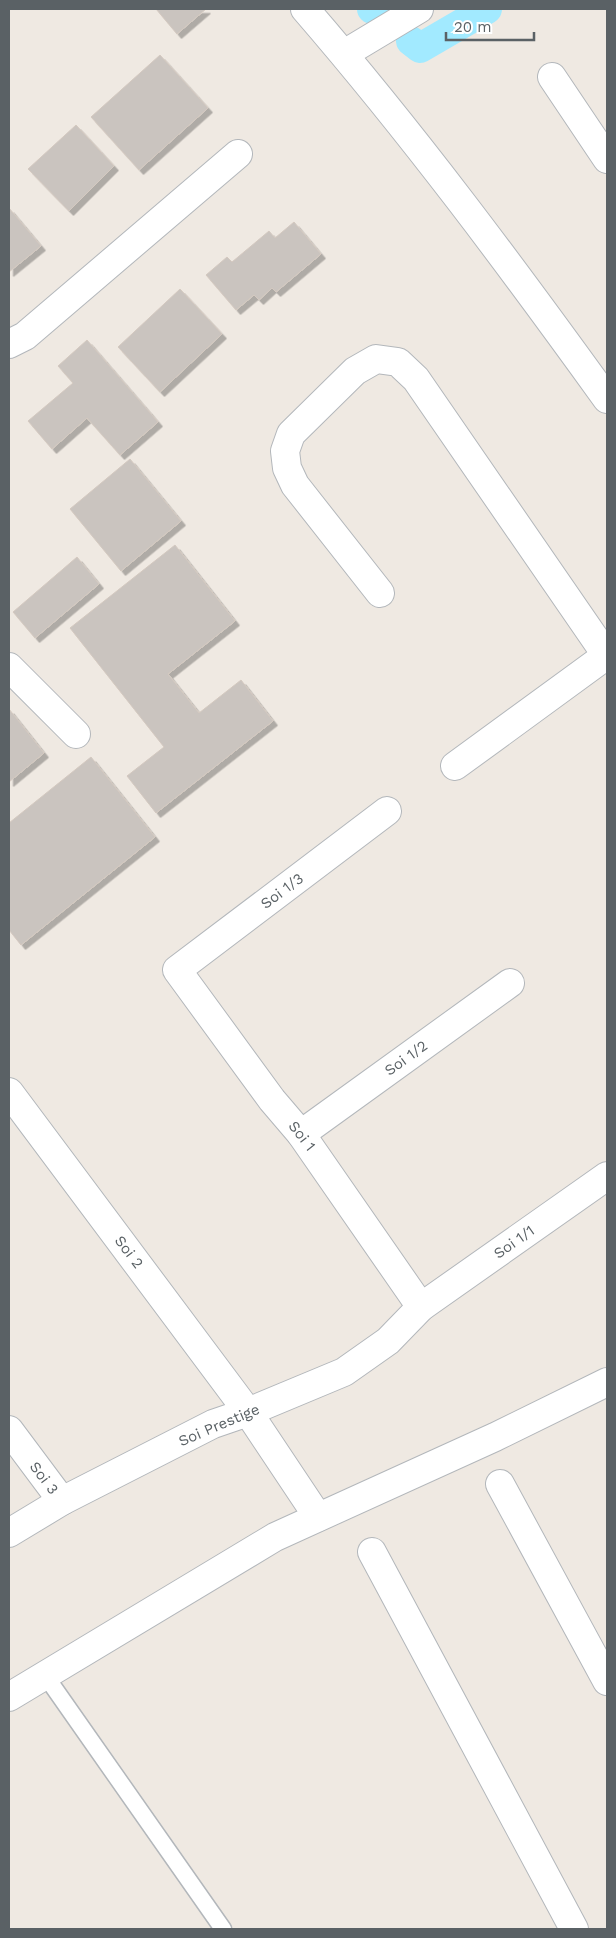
<svg xmlns="http://www.w3.org/2000/svg" width="616" height="1938" font-family="'Work Sans',sans-serif">
	<style>
		.lines { fill: none; stroke-linecap: round; stroke-linejoin: round }
		.canal { stroke: #a2eaff; stroke-width: 30 }
		.building { fill: #cac4bf; stroke: #d4c9c0; filter: url(#shadow) }
		.lane-casing { stroke: #b3b7bb; stroke-width: 19 }
		.street-casing { stroke: #b3b7bb; stroke-width: 30 }
		.lane { stroke: #fff; stroke-width: 16 }
		.street { stroke: #fff; stroke-width: 28 }
		.labels { text-anchor: middle; stroke-width: 4; stroke-linejoin: round; paint-order: stroke }
		.street-label { font-size: 15px; fill: #5a6165; stroke: #fff }
	</style>
	<defs>
		<filter id="shadow"><feDropShadow dx="4.5" dy="4.5" stdDeviation="0" flood-color="#0004"/></filter>
	</defs>
	<rect width="100%" height="100%" fill="#efe9e2"/>
	<g class="lines">
		<g class="canal">
			<polyline points="372,9 373,9"/>
			<polyline points="411,41 420,48 487,9"/>
		</g>
	</g>
	<g class="building">
		<polygon points="156,9 206,9 177,34"/>
		<polygon points="160,55 208,108 139,170 91,117"/>
		<polygon points="76,125 114,166 69,211 28,169"/>
		<polygon points="9,208 41,246 9,272"/>
		<polygon points="294,222 321,254 276,292 272,288 259,300 254,295 236,310 206,275 227,257 232,262 269,231 275,238"/>
		<polygon points="180,289 222,334 160,392 118,347"/>
		<polygon points="87,340 158,422 120,455 87,418 52,449 28,421 73,383 58,366"/>
		<polygon points="130,459 181,521 121,571 70,509"/>
		<polygon points="175,545 235,621 168,674 199,713 241,680 273,721 156,813 127,776 164,747 70,628"/>
		<polygon points="77,557 99,584 35,638 13,612"/>
		<polygon points="9,709 44,753 9,782"/>
		<polygon points="91,757 155,837 21,945 9,930 9,823"/>
	</g>
	<g class="lines">
		<defs>
			<polyline id="lane" points="45,1675 223,1929"/>
			<g id="street">
				<path d="M305 9C413 134 511 266 607 399"/>
				<polyline points="344,54 419,9"/>
				<polyline points="552,77 607,159"/>
				<polyline points="9,344 25,336 238,154"/>
				<polyline points="380,593 295,485 287,468 285,451 291,434 355,371 376,359 398,362 416,379 607,656"/>
				<polyline points="9,667 76,734"/>
				<polyline points="455,766 607,655"/>
				<polyline points="387,811 177,970 272,1100 301,1134 421,1307"/>
				<polyline points="9,1092 248,1412 318,1517"/>
				<polyline points="301,1134 510,983"/>
				<polyline points="9,1430 62,1501"/>
				<polyline points="500,1484 607,1681"/>
				<polyline points="9,1533 62,1501 213,1424 248,1412 344,1372 388,1341 421,1307 607,1176"/>
				<polyline points="372,1552 574,1929"/>
				<polyline points="9,1697 275,1537 495,1437 607,1382"/>
			</g>
		</defs>
		<use href="#lane" class="lane-casing"/>
		<use href="#street" class="street-casing"/>
		<use href="#lane" class="lane"/>
		<use href="#street" class="street"/>
	</g>
	<g class="labels">
		<g class="street-label">
			<text transform="translate(282 891) rotate(-37)" y="5">Soi 1/3</text>
			<text transform="translate(406 1058) rotate(-36)" y="5">Soi 1/2</text>
			<text transform="translate(302 1136) rotate(52)" y="5">Soi 1</text>
			<text transform="translate(514 1242) rotate(-35)" y="5">Soi 1/1</text>
			<text transform="translate(129 1252) rotate(53)" y="5">Soi 2</text>
			<text transform="translate(219 1425) rotate(-23)" y="5">Soi Prestige</text>
			<text transform="translate(44 1478) rotate(53)" y="5">Soi 3</text>
		</g>
	</g>
	<rect width="616" height="1938" fill="none" stroke="#5a6165" stroke-width="20"/>
	<path d="M446 32v8h88v-8" fill="none" stroke="#5a6165" stroke-width="2.5"/>
	<text x="454" y="32" font-size="15" fill="#5a6165" stroke="#ffffff" stroke-width="4" paint-order="stroke">20 m</text>
</svg>
